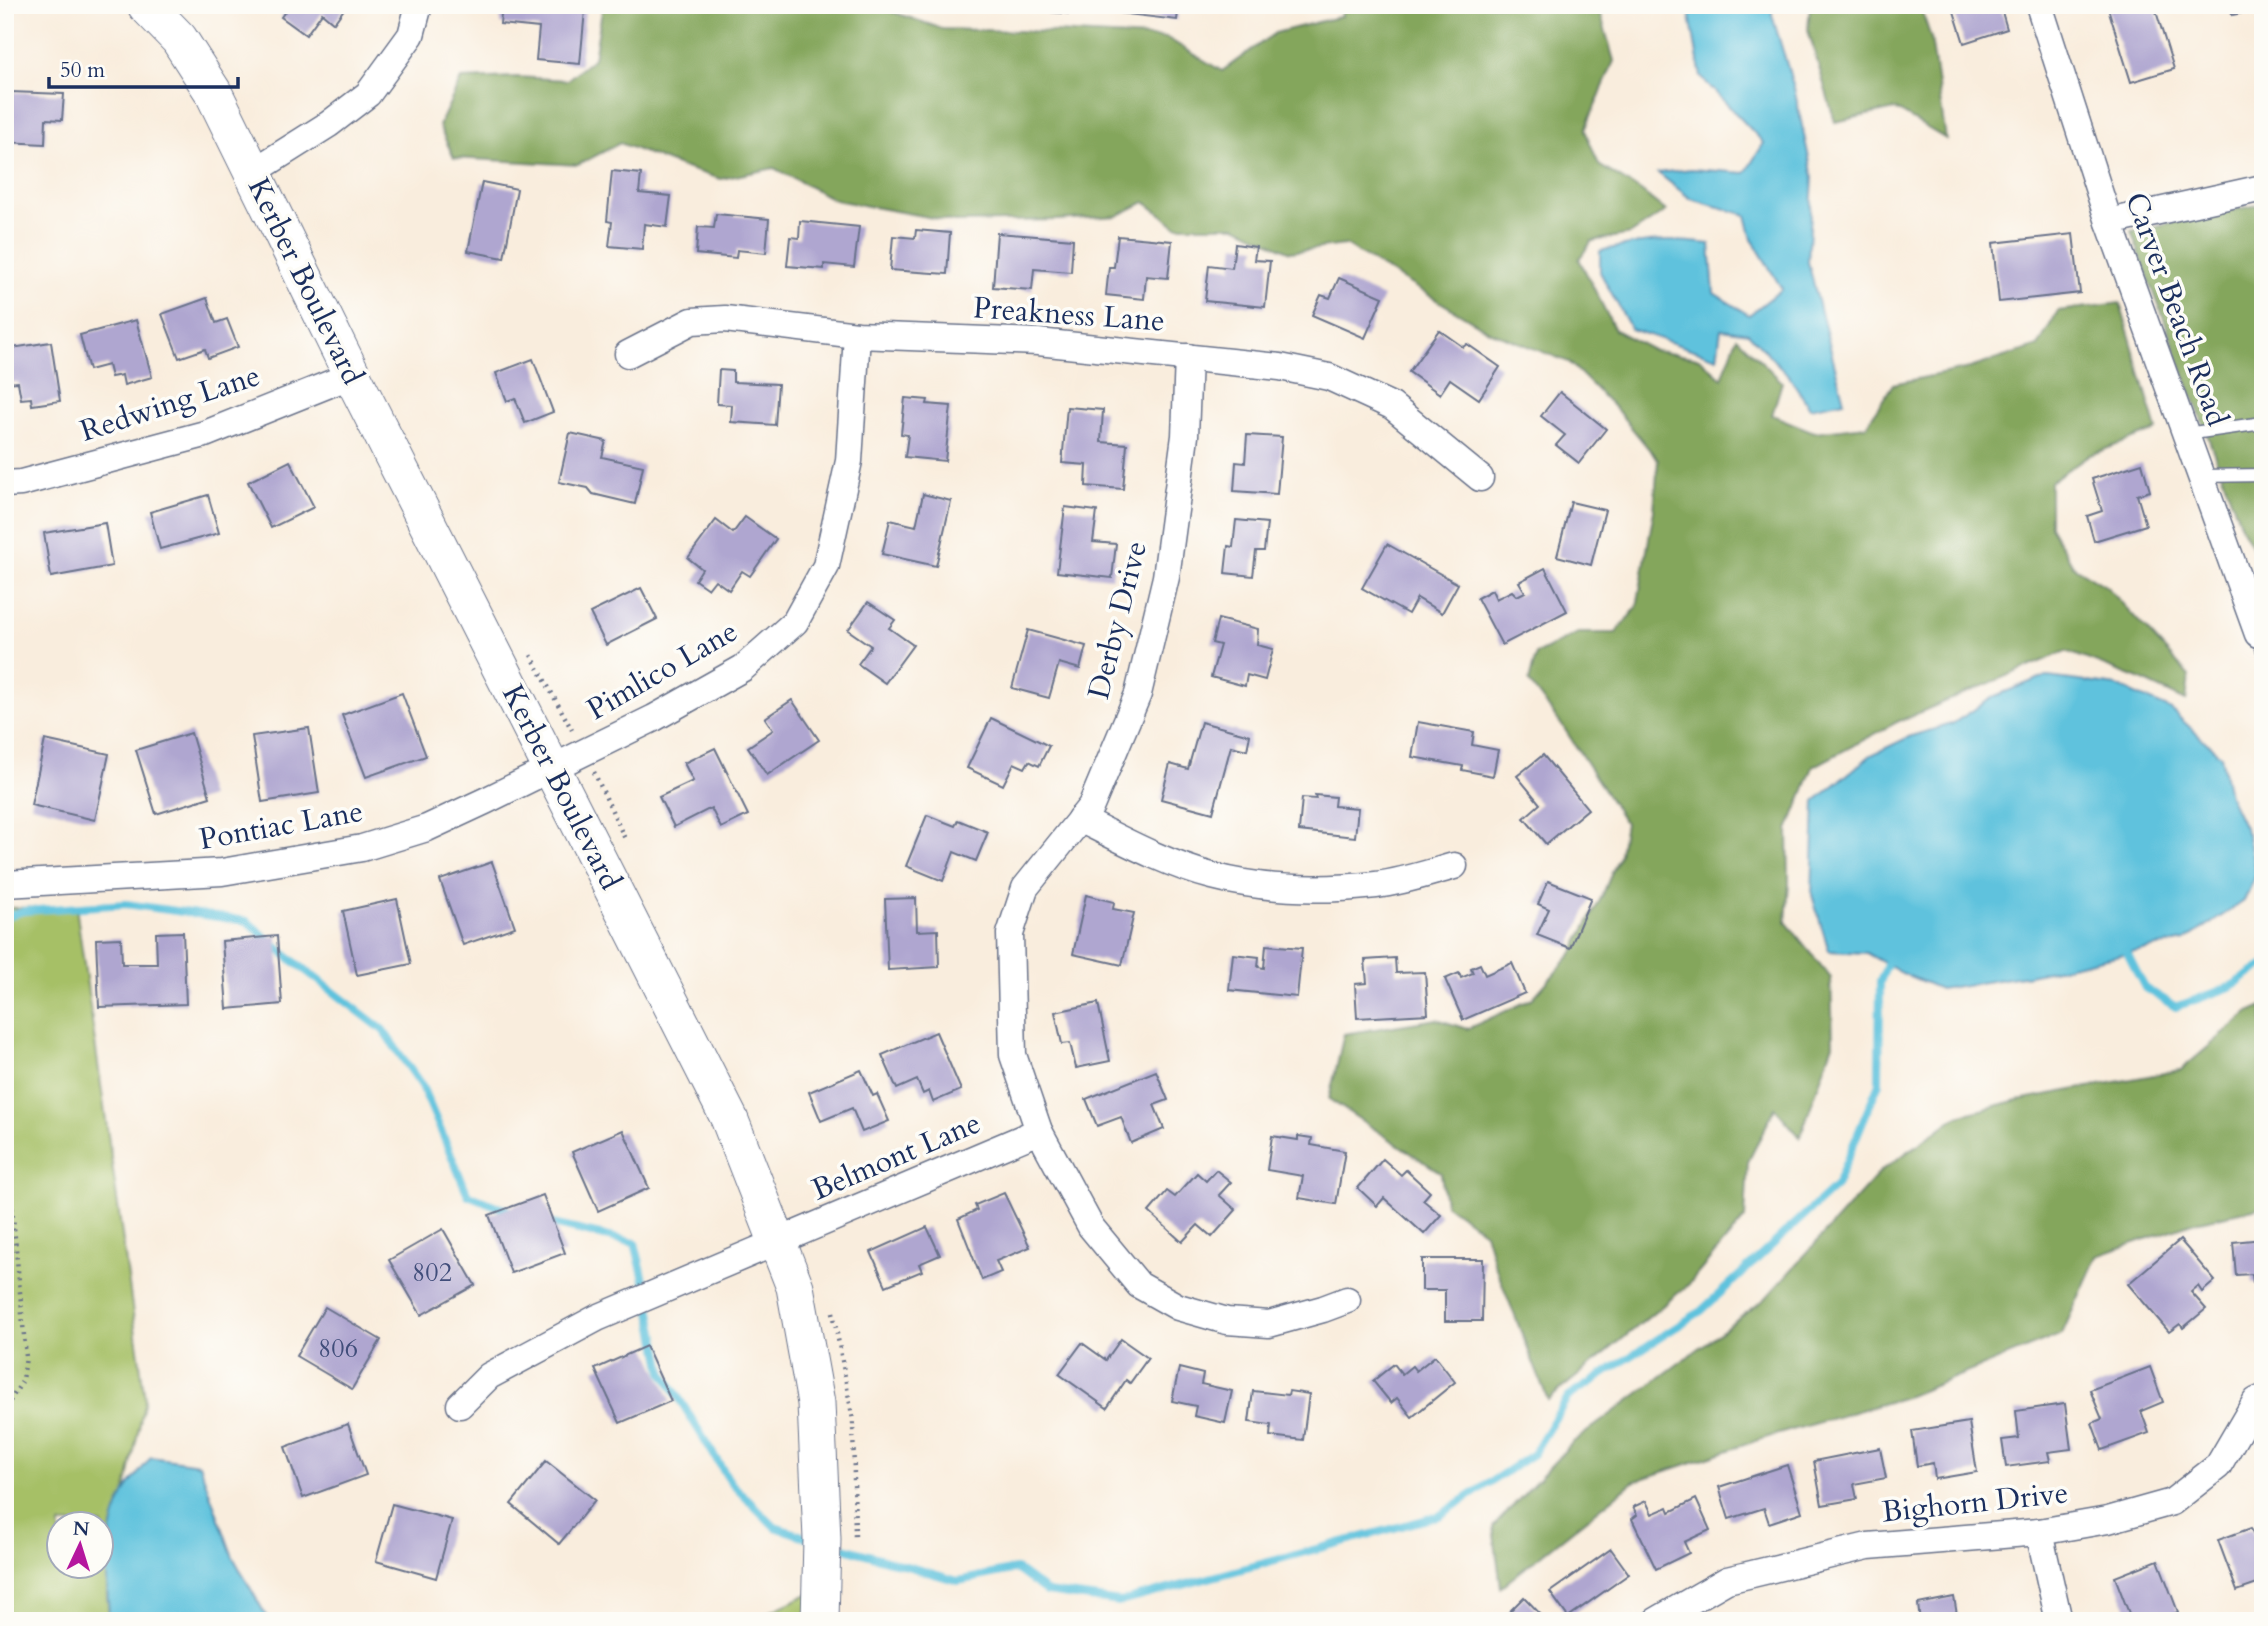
<svg xmlns="http://www.w3.org/2000/svg" width="2268" height="1626" font-family="Cardo,serif">
	<style>
		.green { fill: #a6c066; stroke: #607862; stroke-width: 2; fill-rule: evenodd }
		.forest { fill: #84a65b; stroke: #506a5c; stroke-width: 2 }
		.water { fill: #5fc2dd; stroke: #3d789e; stroke-width: 2 }
		.lines { fill: none; stroke-linecap: round; stroke-linejoin: round }
		.stream { stroke: #5fc2dd; stroke-width: 8 }
		.building { fill: #afa6d0 }
		.lane-casing { stroke: #69728a; stroke-width: 15 }
		.street-casing { stroke: #69728a; stroke-width: 29 }
		.secondary-casing { stroke: #69728a; stroke-width: 39 }
		.path { stroke: #69728a; stroke-width: 4.5; stroke-dasharray: 2 5; stroke-linecap: butt }
		.lane { stroke: #fff; stroke-width: 12 }
		.street { stroke: #fff; stroke-width: 26 }
		.secondary { stroke: #fff; stroke-width: 37 }
		.labels { text-anchor: middle; stroke-width: 7; stroke-linejoin: round; paint-order: stroke }
		.number-label { font-size: 26px; fill: #404d7a }
		.street-label { font-size: 30px; fill: #1b2f5e; stroke: #fdfcf7 }
	</style>
	<rect width="100%" height="100%" fill="#fdfcf7"/>
	<filter id="ink" filterUnits="userSpaceOnUse"><feTurbulence type="fractalNoise" baseFrequency=".0143" numOctaves="2"/><feDisplacementMap in="SourceGraphic" scale="14" xChannelSelector="R" yChannelSelector="G"/><feConvolveMatrix kernelMatrix="1 2 1 2 8 2 1 2 1" color-interpolation-filters="sRGB"/></filter>
	<filter id="wash" filterUnits="userSpaceOnUse"><feTurbulence type="fractalNoise" baseFrequency=".00686" numOctaves="4" result="noise"/><feDisplacementMap in="SourceGraphic" scale="28" xChannelSelector="R" yChannelSelector="G"/><feGaussianBlur stdDeviation="1.57" result="paint"/><feColorMatrix in="noise" values="0 0 0 0 0 0 0 0 0 0 0 0 0 0 0 0 0 1.4 0 .05"/><feComposite in="paint" operator="in"/></filter>
	<g filter="url(#wash)">
		<rect width="100%" height="100%" fill="#f9eddd"/>
		<g class="green">
			<path d="M76 907 145 1399 125 1493 110 1534 107 1596 110 1621H5V908ZM60 1524H102V1566H60Z"/>
			<polygon points="821,1588 820,1621 750,1621"/>
		</g>
		<g class="forest">
			<polygon points="603,5 884,5 884,9 943,29 1055,32 1167,38 1222,71 1275,33 1342,16 1340,5 1598,5 1614,61 1585,130 1599,165 1641,191 1666,211 1631,234 1592,241 1579,259 1615,330 1655,351 1699,358 1722,378 1737,337 1782,382 1772,415 1814,432 1866,426 1893,384 1970,368 2038,346 2058,311 2120,303 2157,430 2087,456 2050,482 2050,526 2073,566 2107,587 2189,676 2186,701 2139,679 2066,651 1897,722 1813,767 1788,830 1789,883 1786,922 1831,978 1833,1044 1800,1137 1775,1108 1748,1162 1745,1218 1689,1284 1548,1400 1494,1263 1485,1232 1445,1204 1441,1173 1329,1099 1344,1034 1437,1019 1467,1029 1532,999 1572,954 1602,896 1620,854 1625,823 1564,728 1529,682 1536,654 1578,633 1616,633 1637,607 1654,510 1658,460 1617,410 1569,362 1489,331 1345,245 1290,252 1236,226 1176,226 1145,202 1117,216 1057,220 955,222 835,200 774,168 721,179 682,167 620,143 578,165 454,158 439,126 461,79 518,77 567,80 594,58"/>
			<polygon points="1810,5 1920,5 1931,38 1946,139 1895,109 1835,122 1808,30"/>
			<polygon points="2263,204 2263,566 2243,531 2131,231"/>
			<polygon points="2263,766 2263,838 2256,832 2255,778"/>
			<polygon points="2263,1006 2263,1207 2195,1222 2097,1256 2062,1334 1909,1396 1768,1437 1633,1482 1501,1587 1493,1527 1572,1443 1765,1299 1881,1171 1958,1116 2018,1100 2181,1070 2249,1012"/>
		</g>
		<g class="water">
			<path d="M1688 5H1772V15L1794 88 1813 177 1808 262 1844 401 1810 408 1789 376 1748 333 1721 329 1717 358 1631 329 1600 272V251C1643 241 1665 238 1710 244L1714 293 1749 315 1782 289 1752 239 1746 215 1691 199 1658 173 1691 169 1745 173 1764 143 1701 77Z"/>
			<polygon points="2048,677 2117,686 2170,709 2221,756 2229,796 2248,836 2256,875 2244,901 2184,941 2029,975 1940,989 1902,973 1866,953 1829,951 1812,895 1815,801 1871,755 1911,736 1952,724 1995,696 2040,678"/>
			<path d="M151 1457 199 1464 233 1557 269 1621H110C105 1580 104 1529 125 1492 132 1480 143 1468 151 1457Z"/>
		</g>
		<g class="lines">
			<g class="stream">
				<polyline points="5,917 23,911 126,904 247,921 287,956 383,1030 422,1086 468,1195 512,1212"/>
				<polyline points="2123,945 2145,988 2176,1007 2230,987 2263,966"/>
				<polyline points="544,1222 635,1243 647,1292 663,1372 731,1483 775,1527 812,1539"/>
				<polyline points="831,1544 958,1581 1016,1569 1047,1592 1120,1602 1439,1516 1533,1454 1568,1397 1701,1311 1836,1186 1879,1083 1880,982 1891,955"/>
			</g>
		</g>
		<g id="blocks">
			<g class="building">
				<polygon points="290,5 347,5 334,23 322,13 306,35 281,17"/>
				<polygon points="502,5 551,5 585,10 580,64 536,60 539,28 500,24"/>
				<polygon points="999,5 1074,5 1074,14 999,8"/>
				<polygon points="1119,5 1179,5 1177,20 1118,13"/>
				<polygon points="1253,5 1277,5 1276,11"/>
				<polygon points="1952,5 2000,5 2007,29 1964,43"/>
				<polygon points="2107,5 2154,5 2174,69 2131,82"/>
				<polygon points="2230,5 2263,5 2263,9 2232,15"/>
				<polygon points="10,92 64,94 62,120 46,119 45,144 5,142 5,109 9,109"/>
				<polygon points="612,171 641,174 639,193 671,196 667,227 644,224 642,249 609,246 612,222 607,221"/>
				<polygon points="482,182 517,189 504,258 468,251"/>
				<polygon points="716,214 769,219 766,253 737,250 736,258 696,254 698,227 714,228"/>
				<polygon points="800,221 859,227 854,267 824,264 824,269 787,266 790,237 799,238"/>
				<polygon points="916,230 950,233 947,274 890,270 893,236 915,238"/>
				<polygon points="997,233 1073,239 1071,272 1034,269 1032,290 993,287"/>
				<polygon points="2073,234 2080,293 1999,302 1993,243"/>
				<polygon points="1118,236 1172,241 1168,278 1146,276 1144,299 1106,295 1109,267 1114,267"/>
				<polygon points="1235,244 1256,247 1254,260 1270,261 1265,307 1205,301 1209,265 1232,268"/>
				<polygon points="1339,278 1383,297 1365,338 1312,315 1321,295 1330,298"/>
				<polygon points="207,298 216,323 227,319 238,347 208,358 205,349 179,358 162,314"/>
				<polygon points="136,320 152,377 124,385 122,375 111,377 108,365 89,370 80,335"/>
				<polygon points="1439,330 1463,347 1467,344 1500,367 1479,399 1450,379 1440,394 1409,372"/>
				<polygon points="51,342 60,401 32,405 31,398 21,399 18,382 5,383 5,349"/>
				<polygon points="533,359 553,412 525,423 515,398 507,401 496,373"/>
				<polygon points="719,370 733,371 733,382 778,384 775,425 731,422 732,405 717,404"/>
				<polygon points="1560,392 1606,429 1579,463 1556,445 1565,435 1541,416"/>
				<polygon points="905,398 928,400 927,404 951,406 945,461 905,457 908,435 901,434"/>
				<polygon points="1067,407 1103,410 1101,442 1127,444 1123,489 1086,486 1087,465 1062,463"/>
				<polygon points="570,433 606,441 602,457 643,466 635,504 593,494 588,488 559,482"/>
				<polygon points="1247,435 1282,437 1277,494 1234,491 1236,462 1245,463"/>
				<polygon points="290,461 314,507 271,528 248,482"/>
				<polygon points="2142,463 2150,491 2137,495 2146,525 2094,541 2087,516 2102,511 2092,479"/>
				<polygon points="923,494 951,501 936,566 882,554 890,520 916,526"/>
				<polygon points="208,495 219,533 160,549 150,512"/>
				<polygon points="1571,502 1605,510 1591,565 1557,556"/>
				<polygon points="1065,507 1097,511 1093,542 1116,544 1112,578 1057,572"/>
				<polygon points="745,517 776,539 750,576 742,571 729,590 715,580 708,589 695,580 702,569 688,558 716,520 733,533"/>
				<polygon points="1236,520 1267,523 1264,551 1256,551 1253,576 1225,573 1228,546 1233,547"/>
				<polygon points="105,523 112,566 51,577 44,533"/>
				<polygon points="1387,544 1458,584 1442,613 1417,598 1408,614 1362,588"/>
				<polygon points="5,559 9,559 11,594 5,595"/>
				<polygon points="1545,568 1567,611 1502,645 1477,598 1492,590 1496,599 1512,591 1517,596 1525,592 1519,582"/>
				<polygon points="641,588 657,619 606,645 590,613"/>
				<polygon points="868,602 895,620 889,628 913,645 885,683 858,664 871,646 848,630"/>
				<polygon points="1218,619 1258,629 1257,645 1273,649 1265,680 1247,675 1245,686 1211,677 1220,645 1212,643"/>
				<polygon points="1028,630 1086,646 1080,669 1059,663 1049,698 1012,688"/>
				<polygon points="402,693 426,756 366,777 342,715"/>
				<polygon points="792,700 819,740 767,775 748,747 773,730 765,718"/>
				<polygon points="991,718 1049,746 1039,766 1029,761 1025,768 1014,763 1003,785 967,768"/>
				<polygon points="1201,722 1250,735 1247,750 1231,746 1213,813 1161,799 1170,764 1188,769"/>
				<polygon points="1418,722 1474,732 1472,745 1498,750 1493,776 1462,770 1463,766 1412,757"/>
				<polygon points="309,728 319,793 262,802 252,736"/>
				<polygon points="191,733 210,797 156,814 136,750"/>
				<polygon points="45,740 109,754 95,820 31,805"/>
				<polygon points="715,748 748,815 721,828 711,808 674,827 659,797 693,781 684,763"/>
				<polygon points="1543,755 1588,809 1546,844 1524,818 1540,804 1517,776"/>
				<polygon points="1315,795 1335,797 1334,806 1358,808 1355,837 1299,831 1302,798 1316,799"/>
				<polygon points="927,815 955,826 958,820 988,832 976,861 954,852 943,881 906,866"/>
				<polygon points="492,862 515,927 463,945 440,880"/>
				<polygon points="1548,881 1591,898 1570,948 1537,935 1549,909 1538,904"/>
				<polygon points="1086,895 1114,902 1113,909 1134,913 1122,965 1073,954"/>
				<polygon points="916,898 917,931 938,930 939,967 888,970 885,899"/>
				<polygon points="397,899 411,964 357,975 343,911"/>
				<polygon points="183,932 186,1004 99,1007 96,939 121,938 122,964 157,964 156,933"/>
				<polygon points="277,936 282,1004 227,1009 222,941"/>
				<polygon points="1266,945 1302,948 1297,997 1229,990 1233,954 1259,957 1258,967 1264,968"/>
				<polygon points="1395,958 1396,973 1425,972 1428,1014 1357,1018 1355,984 1367,983 1365,960"/>
				<polygon points="1512,963 1525,993 1463,1020 1445,979 1459,973 1461,978 1473,973 1471,968 1480,964 1485,975"/>
				<polygon points="1098,1003 1110,1061 1076,1068 1070,1043 1062,1044 1055,1012"/>
				<polygon points="936,1032 961,1090 933,1102 929,1091 923,1094 917,1080 897,1089 882,1055"/>
				<polygon points="861,1070 873,1096 877,1094 889,1121 862,1132 852,1108 821,1121 809,1092"/>
				<polygon points="1156,1071 1168,1100 1154,1105 1164,1129 1131,1143 1121,1117 1097,1126 1086,1099"/>
				<polygon points="623,1130 649,1188 598,1211 572,1152"/>
				<polygon points="1272,1136 1298,1140 1298,1136 1312,1138 1311,1145 1345,1151 1336,1204 1299,1198 1303,1176 1267,1170"/>
				<polygon points="1383,1159 1401,1175 1406,1170 1430,1192 1423,1200 1441,1215 1424,1234 1384,1198 1377,1206 1358,1188"/>
				<polygon points="1216,1170 1231,1182 1219,1195 1236,1210 1212,1237 1198,1225 1182,1242 1149,1212 1167,1191 1175,1197 1197,1173 1206,1181"/>
				<polygon points="1004,1193 1030,1247 996,1261 1001,1272 982,1280 958,1219 977,1210 975,1205"/>
				<polygon points="543,1195 565,1253 511,1273 489,1215"/>
				<polygon points="927,1227 940,1255 919,1264 922,1271 886,1286 871,1252"/>
				<polygon points="443,1229 475,1285 421,1315 389,1260"/>
				<polygon points="2263,1239 2263,1282 2253,1283 2252,1274 2236,1275 2233,1242"/>
				<polygon points="2180,1240 2215,1281 2202,1292 2198,1286 2191,1292 2206,1309 2183,1328 2180,1324 2169,1332 2128,1284"/>
				<polygon points="1422,1259 1483,1259 1482,1321 1445,1321 1445,1290 1422,1290"/>
				<polygon points="325,1307 381,1340 352,1389 296,1356"/>
				<polygon points="1121,1339 1148,1358 1130,1383 1126,1380 1107,1408 1059,1374 1082,1343 1106,1360"/>
				<polygon points="646,1346 671,1401 620,1423 595,1369"/>
				<polygon points="1435,1356 1455,1382 1412,1417 1397,1398 1391,1403 1373,1381 1394,1364 1402,1374 1412,1366 1416,1371"/>
				<polygon points="2150,1367 2163,1402 2141,1411 2149,1433 2102,1450 2092,1423 2102,1419 2090,1390"/>
				<polygon points="1179,1368 1203,1374 1201,1384 1232,1391 1225,1423 1194,1416 1196,1406 1172,1401"/>
				<polygon points="1253,1391 1288,1395 1289,1391 1309,1394 1303,1440 1270,1436 1271,1425 1249,1422"/>
				<polygon points="2065,1404 2071,1449 2048,1452 2050,1461 2006,1467 2002,1440 2019,1438 2016,1411"/>
				<polygon points="1969,1422 1977,1472 1935,1479 1933,1463 1917,1466 1912,1431"/>
				<polygon points="348,1424 366,1475 303,1498 285,1447"/>
				<polygon points="1880,1448 1886,1478 1854,1484 1857,1499 1822,1505 1814,1461"/>
				<polygon points="546,1461 595,1500 559,1544 511,1504"/>
				<polygon points="1787,1465 1802,1512 1769,1523 1764,1508 1729,1519 1719,1487"/>
				<polygon points="1696,1499 1710,1530 1684,1542 1689,1553 1656,1569 1632,1519 1637,1515 1633,1507 1646,1501 1652,1514 1668,1507 1670,1512"/>
				<polygon points="392,1504 452,1520 436,1578 376,1561"/>
				<polygon points="2251,1528 2258,1546 2263,1544 2263,1582 2237,1591 2218,1540"/>
				<polygon points="1611,1549 1629,1574 1568,1617 1550,1592"/>
				<polygon points="2158,1560 2178,1612 2157,1621 2132,1621 2115,1577"/>
				<polygon points="1524,1597 1547,1621 1500,1621"/>
				<polygon points="1954,1597 1958,1621 1920,1621 1918,1604"/>
			</g>
		</g>
	</g>
	<g filter="url(#ink)">
		<use href="#blocks" fill-opacity="0" stroke="#69728a" stroke-width="2"/>
		<g class="lines">
			<defs>
				<g id="lane">
					<polyline points="2186,434 2263,423"/>
					<polyline points="2201,476 2263,475"/>
					<polyline points="2258,634 2263,652"/>
				</g>
				<g id="street">
					<polyline points="2039,5 2109,222 2258,634 2263,633"/>
					<polyline points="253,172 329,124 368,94 411,35 419,5"/>
					<polyline points="2109,222 2263,188"/>
					<polyline points="628,354 692,321 725,319 857,335 1038,342 1280,367 1329,377 1392,406 1480,478"/>
					<polyline points="1188,357 1185,436 1166,577 1138,694 1091,806 1025,888 1010,934 1013,1055 1039,1131 1091,1227 1139,1285 1178,1307 1227,1321 1269,1324 1323,1309 1347,1300"/>
					<polyline points="5,484 21,483 205,434 352,375"/>
					<path d="M1080 819C1122 840 1166 864 1212 876 1265 890 1322 891 1376 885 1402 882 1429 873 1454 866"/>
					<polyline points="5,884 222,872 362,848 427,828 485,801 654,718 743,668 795,622 826,566 849,461 857,335"/>
					<polyline points="460,1405 489,1376 597,1318 1039,1131"/>
					<polyline points="2039,1532 2059,1621"/>
					<polyline points="1656,1621 1727,1580 1868,1546 2039,1532 2108,1520 2172,1502 2218,1466 2256,1401 2263,1398"/>
				</g>
				<polyline id="secondary" points="146,5 179,39 213,92 352,375 729,1118 795,1287 816,1403 822,1539 820,1621"/>
			</defs>
			<use href="#lane" class="lane-casing"/>
			<use href="#street" class="street-casing"/>
			<use href="#secondary" class="secondary-casing"/>
			<g class="path">
				<polyline points="531,655 572,730"/>
				<polyline points="594,772 626,841"/>
				<polyline points="5,1167 9,1173 26,1357 23,1380 5,1409"/>
				<polyline points="833,1312 853,1420 855,1539"/>
			</g>
			<use href="#lane" class="lane"/>
			<use href="#street" class="street"/>
			<use href="#secondary" class="secondary"/>
		</g>
	</g>
	<g class="labels">
		<g class="number-label">
			<text x="432" y="1281">802</text>
			<text x="338" y="1357">806</text>
		</g>
		<g class="street-label">
			<text transform="translate(306 281) rotate(64)" y="10">Kerber Boulevard</text>
			<text transform="translate(2177 309) rotate(70)" y="10">Carver Beach Road</text>
			<text transform="translate(1069 314) rotate(4)" y="10">Preakness Lane</text>
			<text transform="translate(170 403) rotate(-18)" y="10">Redwing Lane</text>
			<text transform="translate(1117 620) rotate(-76)" y="10">Derby Drive</text>
			<text transform="translate(662 670) rotate(-30)" y="10">Pimlico Lane</text>
			<text transform="translate(562 787) rotate(63)" y="10">Kerber Boulevard</text>
			<text transform="translate(281 825) rotate(-10)" y="10">Pontiac Lane</text>
			<text transform="translate(896 1156) rotate(-23)" y="10">Belmont Lane</text>
			<text transform="translate(1975 1502) rotate(-6)" y="10">Bighorn Drive</text>
		</g>
	</g>
	<rect width="2268" height="1626" fill="none" stroke="#fdfcf7" stroke-width="28"/>
	<g transform="translate(80 1545) rotate(4)"><circle r="33" fill="#fdfcf7" stroke="#a3aaba" stroke-width="2"/>
	<path d="M0-5L12 26L0 18L-12 26Z" fill="#b5179e"/>
	<text y="-10" font-size="19" font-weight="bold" text-anchor="middle" fill="#1b2f5e">N</text>
	</g>
	<path d="M49 77v10h189v-10" fill="none" stroke="#1b2f5e" stroke-width="3.5"/>
	<text x="60" y="77" font-size="21" fill="#1b2f5e" stroke="#fdfcf7" stroke-width="5" paint-order="stroke">50 m</text>
</svg>
